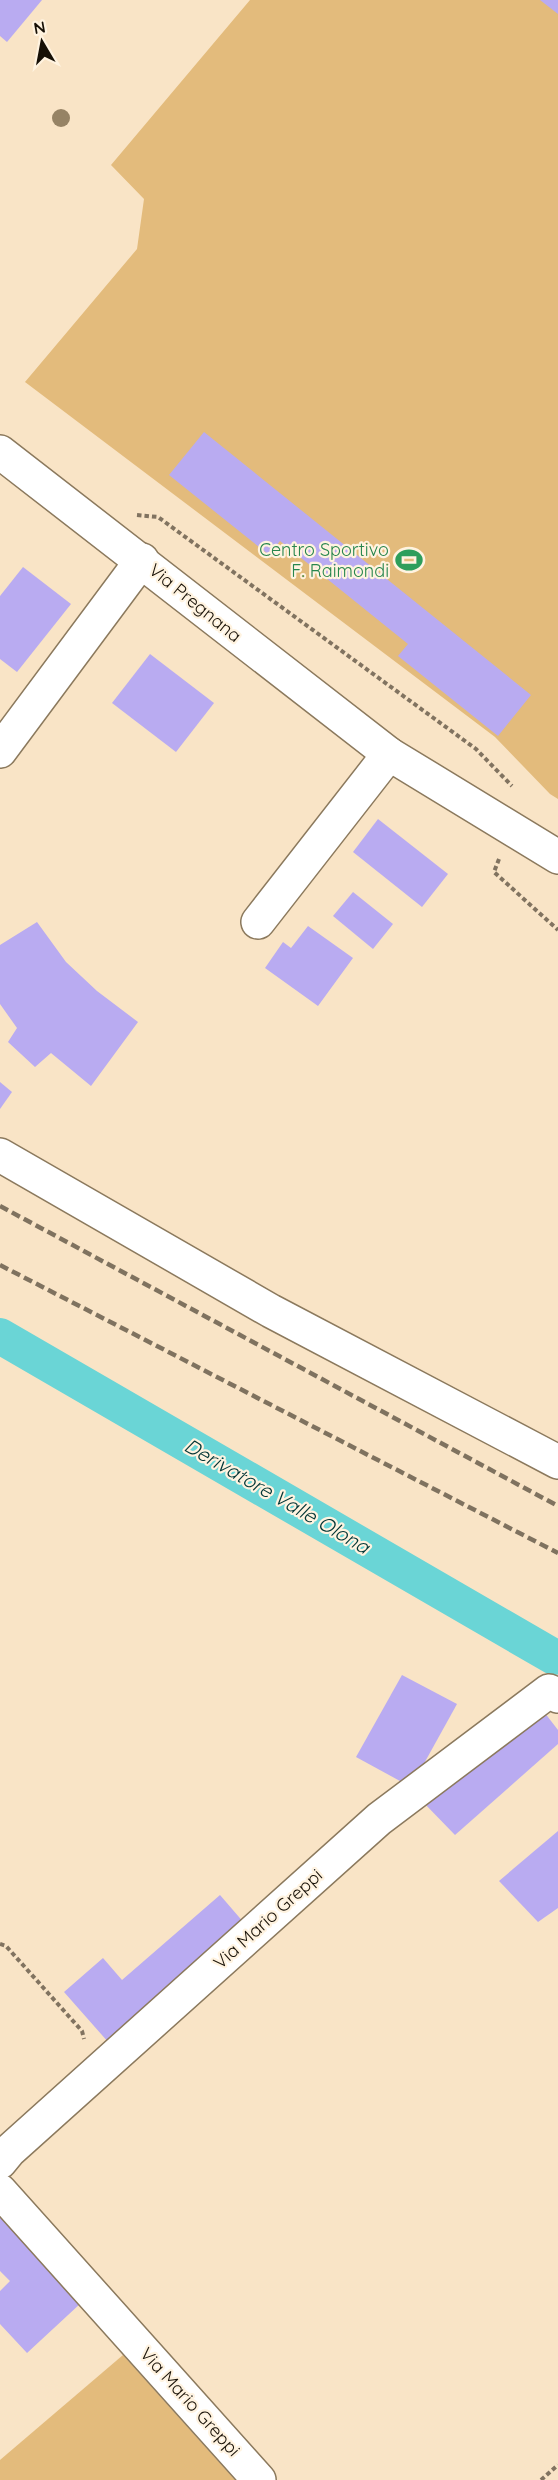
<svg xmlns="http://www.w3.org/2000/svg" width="558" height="2480" font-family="Quicksand,sans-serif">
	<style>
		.green { fill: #e3bb7c }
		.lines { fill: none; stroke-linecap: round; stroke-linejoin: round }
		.canal { stroke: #6ad5d6; stroke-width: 36 }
		.building { fill: #b9abf1 }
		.minor-casing { stroke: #8b795d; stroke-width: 36 }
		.path { stroke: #817360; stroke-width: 4; stroke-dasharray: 4.5 3; stroke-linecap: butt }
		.minor { stroke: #fff; stroke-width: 33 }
		.rail { stroke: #7f725f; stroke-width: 4.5; stroke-dasharray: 9 4.5; stroke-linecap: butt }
		.tree { fill: #968365 }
		.labels { text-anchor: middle; stroke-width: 4.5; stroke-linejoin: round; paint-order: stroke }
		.leisure-label { font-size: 18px; fill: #27864d; stroke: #fff3e0; text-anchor: end }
		.street-label { font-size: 18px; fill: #171006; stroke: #fff3e0 }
		.water-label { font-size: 20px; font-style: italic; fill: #003535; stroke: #fff3e0 }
	</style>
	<rect width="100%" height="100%" fill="#f9e4c6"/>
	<g class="green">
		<polygon points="250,0 558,0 558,799 550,794 495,737 25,382 137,249 144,199 111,165"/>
		<polygon points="123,2355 235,2480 0,2480 0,2460"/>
	</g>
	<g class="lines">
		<polyline class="canal" points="0,1336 554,1657"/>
	</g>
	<g class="building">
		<polygon points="0,0 42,0 7,42 0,36"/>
		<polygon points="540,0 558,0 558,14"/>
		<polygon points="204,432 531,695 498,736 398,656 408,644 280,541 269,555 169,475"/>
		<polygon points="23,567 71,604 17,672 0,659 0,596"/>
		<polygon points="150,654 214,703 176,752 112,703"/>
		<polygon points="378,819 448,874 422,907 353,852"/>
		<polygon points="353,892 393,924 373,949 333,916"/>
		<polygon points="37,922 66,962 97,991 138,1022 91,1086 51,1053 35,1067 8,1042 17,1028 0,1004 0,945"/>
		<polygon points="308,926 353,958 318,1006 265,968 283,942 291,948"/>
		<polygon points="0,1082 12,1092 0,1109"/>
		<polygon points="402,1675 457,1704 411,1787 356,1757"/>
		<polygon points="541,1708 558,1730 558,1744 455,1835 422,1801"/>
		<polygon points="558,1831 558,1908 538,1922 499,1881"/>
		<polygon points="220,1895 245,1924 109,2043 64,1992 103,1958 122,1980"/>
		<polygon points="0,2217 81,2303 27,2353 0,2324 0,2291 10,2281 0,2271"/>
	</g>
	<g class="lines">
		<defs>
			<g id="minor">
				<polyline points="0,452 389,754 558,857"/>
				<polyline points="0,751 142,560"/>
				<polyline points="258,922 389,754"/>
				<polyline points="0,1155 271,1311 558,1462"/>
				<polyline points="0,2162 9,2151 379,1819 549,1691 558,1696"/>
				<polyline points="0,2191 259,2480"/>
			</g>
		</defs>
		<use href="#minor" class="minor-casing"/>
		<g class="path">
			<polyline points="137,515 158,517 476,749 512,786"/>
			<polyline points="499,859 494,872 558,930"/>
			<polyline points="0,1944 6,1946 82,2031 84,2039"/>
			<polyline points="541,2480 558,2465"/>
		</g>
		<use href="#minor" class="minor"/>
		<g class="rail">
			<polyline points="0,1206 558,1506"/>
			<polyline points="0,1265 558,1553"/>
		</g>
	</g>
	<circle class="tree" cx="61" cy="118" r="9"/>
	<defs>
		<symbol id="stadium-bare" viewBox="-9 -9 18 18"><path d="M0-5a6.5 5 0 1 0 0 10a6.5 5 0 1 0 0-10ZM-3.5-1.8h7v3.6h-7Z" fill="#2e9e5b" stroke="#fff3e0" stroke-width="2.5" paint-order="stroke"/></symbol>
	</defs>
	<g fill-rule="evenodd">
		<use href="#stadium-bare" x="390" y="541" width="38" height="38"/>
	</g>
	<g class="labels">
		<g class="leisure-label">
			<text x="389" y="556">Centro Sportivo<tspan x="389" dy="21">F. Raimondi</tspan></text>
		</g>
		<g class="street-label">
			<text transform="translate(195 603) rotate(39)" y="6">Via Pregnana</text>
			<text transform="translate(268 1919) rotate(-42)" y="6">Via Mario Greppi</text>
			<text transform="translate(190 2402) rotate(48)" y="6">Via Mario Greppi</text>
		</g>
		<g class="water-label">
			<text transform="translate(277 1496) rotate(30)" y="7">Derivatore Valle Olona</text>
		</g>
	</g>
	<g transform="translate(42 42) rotate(350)" stroke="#fff3e0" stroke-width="4.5" paint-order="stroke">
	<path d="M0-4.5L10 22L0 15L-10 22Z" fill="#171006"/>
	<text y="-9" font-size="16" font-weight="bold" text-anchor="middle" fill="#171006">N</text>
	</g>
</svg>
